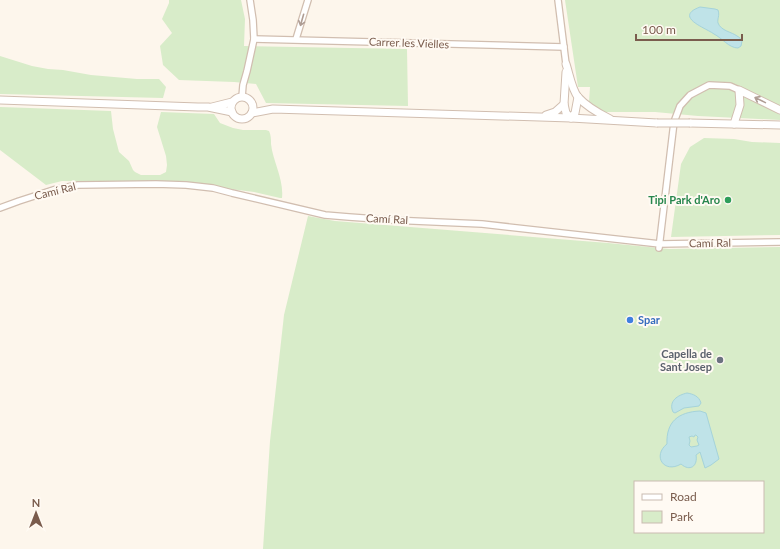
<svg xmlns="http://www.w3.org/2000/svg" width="780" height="549" font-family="Lato,sans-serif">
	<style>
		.green { fill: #d8ecc9; fill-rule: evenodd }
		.water { fill: #bfe3e8; stroke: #a5d3da; fill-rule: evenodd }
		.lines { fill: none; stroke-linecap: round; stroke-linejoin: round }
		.minor-casing { stroke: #d1beb0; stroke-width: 8 }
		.tertiary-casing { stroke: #d1beb0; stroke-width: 9 }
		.minor { stroke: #fff; stroke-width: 5.5 }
		.tertiary { stroke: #fff; stroke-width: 7 }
		.tertiary-bridge-casing { stroke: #d1beb0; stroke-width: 9; stroke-linecap: butt }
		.tertiary-bridge { stroke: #fff; stroke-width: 7 }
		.oneway { stroke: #af9d94 }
		.leisure-dot { fill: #2e9e5b; stroke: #fffaf3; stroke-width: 1.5 }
		.shop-dot { fill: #3f7fe0; stroke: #fffaf3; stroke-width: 1.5 }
		.worship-dot { fill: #6b7280; stroke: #fffaf3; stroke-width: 1.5 }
		.labels { text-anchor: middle; stroke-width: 4; stroke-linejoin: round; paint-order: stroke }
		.street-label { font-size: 11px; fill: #7a5c4d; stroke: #fffaf3 }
		.leisure-label { font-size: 11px; font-weight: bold; fill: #27864d; stroke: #fffaf3; text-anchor: end }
		.shop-label { font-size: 11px; font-weight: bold; fill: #366cbe; stroke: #fffaf3; text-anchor: start }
		.worship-label { font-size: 11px; font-weight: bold; fill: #5b616d; stroke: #fffaf3; text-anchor: end }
	</style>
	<rect width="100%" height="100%" fill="#fdf6ec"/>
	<g class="green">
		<polygon points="169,0 241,0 245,19 244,46 407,49 408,106 266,103 256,84 234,82 179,80 163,65 160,46 172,33 162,19 169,3"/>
		<polygon points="565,0 780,0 780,120 698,116 655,112 603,112 589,102 590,87 578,87"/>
		<polygon points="0,56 32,66 48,69 63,70 91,75 137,79 159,79 166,87 163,98 0,94"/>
		<path d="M0 107 30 108 111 111 113 129 119 152 129 161 133 170 135 172 141 175H160L166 172 167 165 166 156 157 127 161 112 214 114 220 123 233 128 243 130H266L269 131C271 135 271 139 271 144 273 162 284 179 282 198H280L254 192 183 183 62 181 46 185 0 150Z"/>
		<polygon points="704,138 734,139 752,142 780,143 780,235 671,237 681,164 690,147"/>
		<path d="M308 216 335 221 608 243 669 249 780 247V549H263L270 441 284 315ZM635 482H763V532H635Z"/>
	</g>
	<g class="water">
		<path d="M700 7 715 9 718 10C720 16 717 19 718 23 721 31 732 32 737 36 740 37 740 39 742 41L741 46 738 48C729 48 722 38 714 34 706 28 673 17 700 7Z"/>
		<path d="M687 393C693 394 699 396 701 403L699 406 684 408 675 413 673 412C668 401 678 395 687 393Z"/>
		<path d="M700 411 706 413 719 459 711 465 705 468 700 452 696 455C698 466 690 472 681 464 664 474 652 456 667 444 666 422 678 412 700 411ZM695 435H696L698 437 697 440 699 445 697 446 691 447 689 445 690 441 689 437 692 436 694 437Z"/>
	</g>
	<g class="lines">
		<defs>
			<g id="minor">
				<polyline points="558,0 566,64"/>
				<polyline points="254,39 564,47"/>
				<polyline points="296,39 308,0"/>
				<polyline points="242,97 243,85 247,71 254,39 253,20 250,0"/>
				<polyline points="0,208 19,201 53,190 78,185 156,184 186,185 213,188 232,193 325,215 349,217 391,220 482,224 660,244 780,242"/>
				<polyline points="659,248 674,122 680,106 690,95 709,85 730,86 739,90"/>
			</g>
			<g id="tertiary">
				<path d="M566 64C569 73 572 90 578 97 586 106 600 114 610 119"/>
				<circle cx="242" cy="108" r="11"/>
				<polyline points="0,100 198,107 208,107 232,112"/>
				<polyline points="564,104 566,113 571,118 575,113 578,97"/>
				<polyline points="212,107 232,102"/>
				<polyline points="252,113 273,109 571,118 657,123"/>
				<polyline points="546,115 555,112 564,104 566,72"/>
				<polyline points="690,123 780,125"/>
				<polyline points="734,124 740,105 739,90 780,110"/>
			</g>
		</defs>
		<use href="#minor" class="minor-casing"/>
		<use href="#tertiary" class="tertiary-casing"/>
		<use href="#minor" class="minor"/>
		<use href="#tertiary" class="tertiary"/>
		<defs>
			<polyline id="tertiary-bridge" points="657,123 690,123"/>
		</defs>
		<use href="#tertiary-bridge" class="tertiary-bridge-casing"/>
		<use href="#tertiary-bridge" class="tertiary-bridge"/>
	</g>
	<defs><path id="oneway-shaft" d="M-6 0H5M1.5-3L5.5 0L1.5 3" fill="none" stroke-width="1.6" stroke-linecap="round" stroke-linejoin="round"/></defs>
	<g class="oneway">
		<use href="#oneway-shaft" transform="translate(302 20) rotate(106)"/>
		<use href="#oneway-shaft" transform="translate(760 100) rotate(-154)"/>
	</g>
	<circle class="leisure-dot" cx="728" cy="200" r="4"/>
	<circle class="shop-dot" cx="630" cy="320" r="4"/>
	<circle class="worship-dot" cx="720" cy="360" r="4"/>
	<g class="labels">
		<g class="street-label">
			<text transform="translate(409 43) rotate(2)" y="4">Carrer les Vielles</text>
			<text transform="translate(55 191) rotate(-14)" y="4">Camí Ral</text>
			<text transform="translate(387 219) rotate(3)" y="4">Camí Ral</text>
			<text transform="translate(710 243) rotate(-1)" y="4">Camí Ral</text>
		</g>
		<g class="leisure-label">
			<text x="720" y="204">Tipi Park d'Aro</text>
		</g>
		<g class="shop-label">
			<text x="638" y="324">Spar</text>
		</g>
		<g class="worship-label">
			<text x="712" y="358">Capella de<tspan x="712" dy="13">Sant Josep</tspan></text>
		</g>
	</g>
	<rect x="634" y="481" width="130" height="52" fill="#fffaf3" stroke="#cabbb1"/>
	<rect x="642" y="494" width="20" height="6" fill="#ffffff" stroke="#cabbb1"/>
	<text x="670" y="501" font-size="12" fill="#7a5c4d">Road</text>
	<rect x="642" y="511" width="20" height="12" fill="#d8ecc9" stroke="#cabbb1"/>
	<text x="670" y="521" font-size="12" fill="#7a5c4d">Park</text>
	<g transform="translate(36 513)" stroke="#fffaf3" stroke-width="3" paint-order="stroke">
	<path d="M0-3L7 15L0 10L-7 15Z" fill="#7a5c4d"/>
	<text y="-6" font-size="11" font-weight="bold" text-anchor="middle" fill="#7a5c4d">N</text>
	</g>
	<path d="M636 34v6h106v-6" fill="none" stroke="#7a5c4d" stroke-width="2"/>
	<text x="642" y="34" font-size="12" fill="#7a5c4d" stroke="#fffaf3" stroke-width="3" paint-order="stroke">100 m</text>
</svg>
